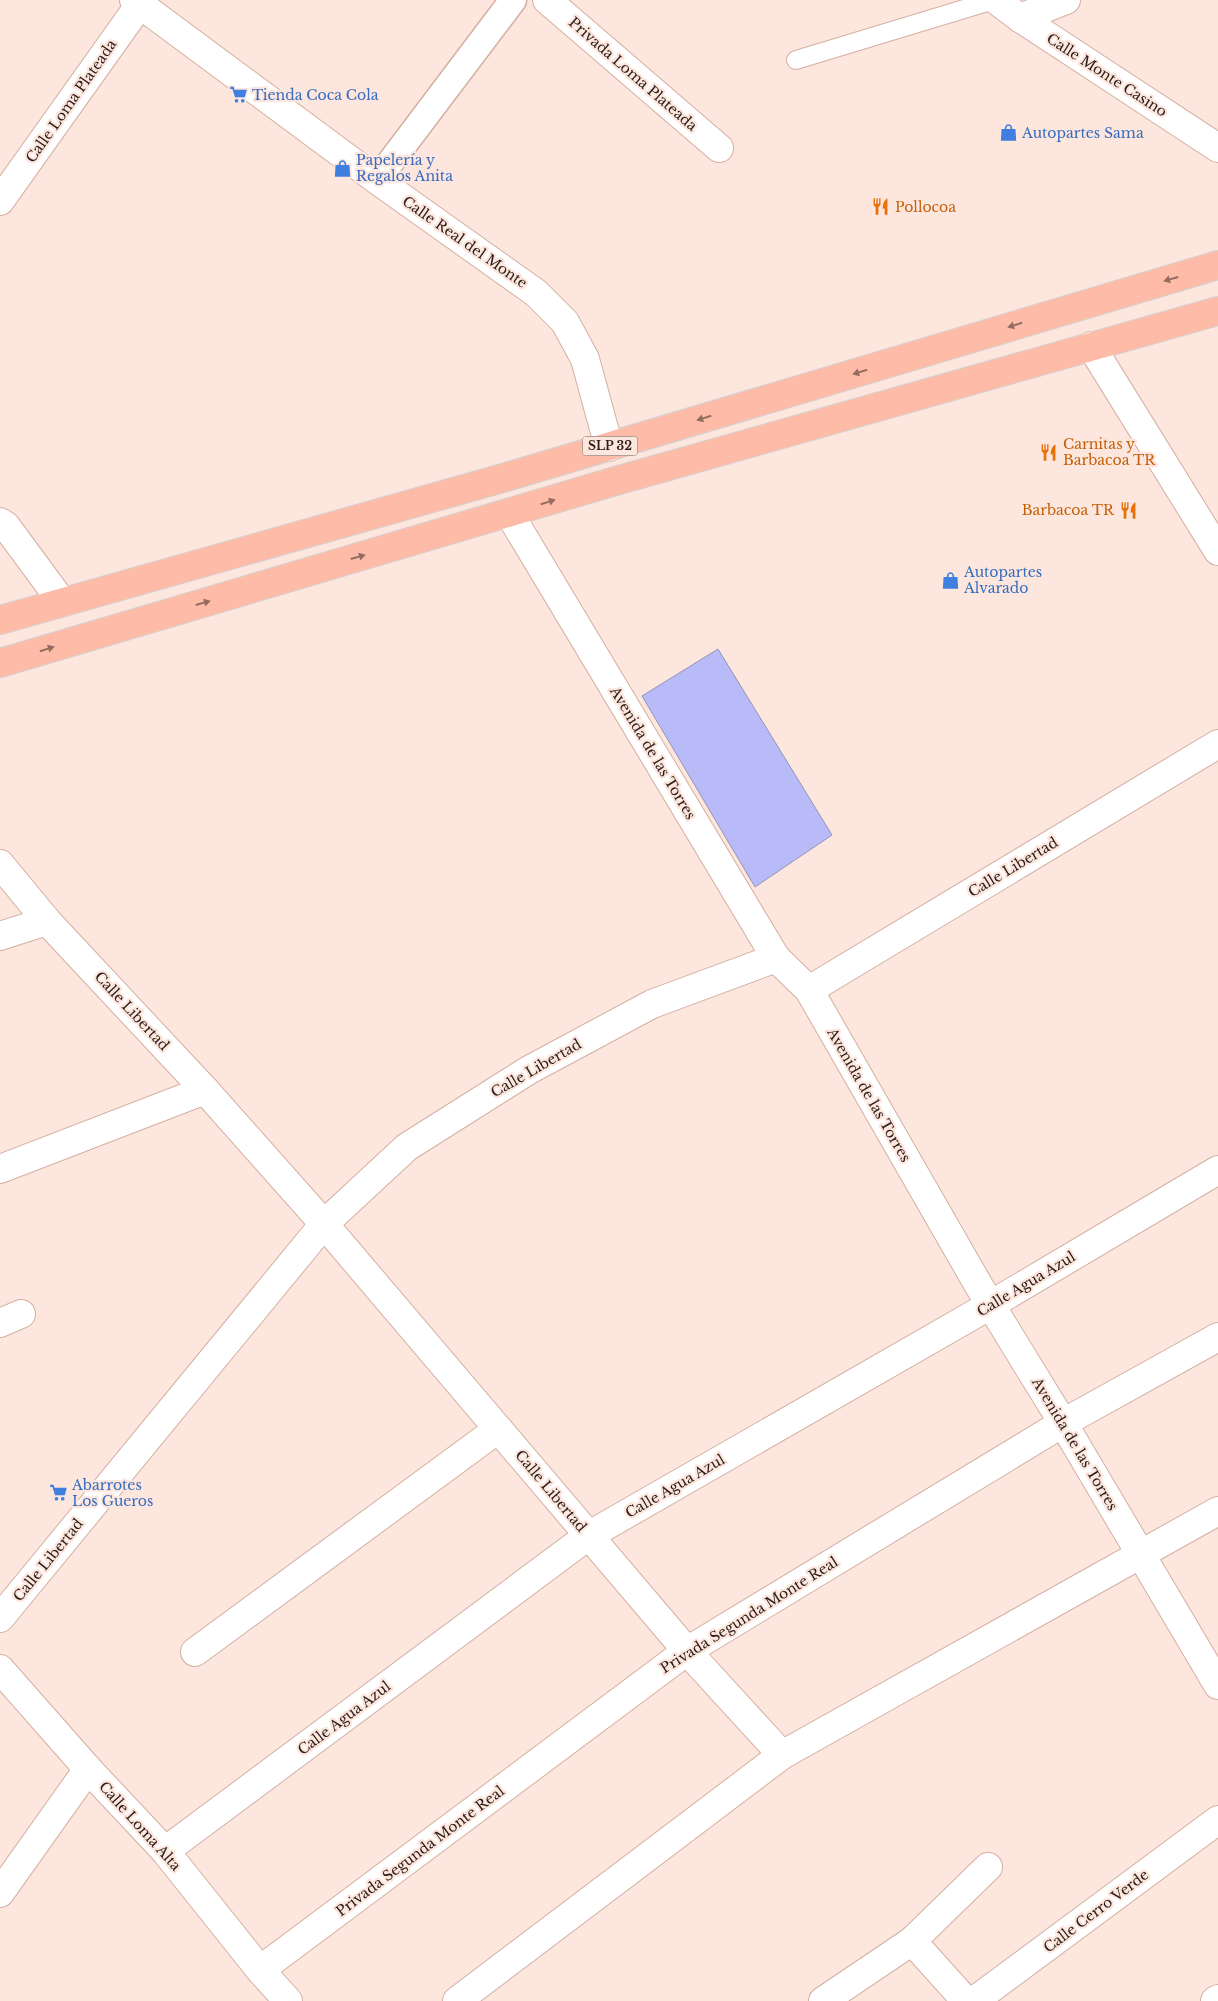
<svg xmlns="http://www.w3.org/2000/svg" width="1218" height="2001" font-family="'Libre Baskerville',serif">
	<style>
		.building { fill: #b8bbf7; stroke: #9294b5 }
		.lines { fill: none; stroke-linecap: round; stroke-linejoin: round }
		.service-casing { stroke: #d4afa2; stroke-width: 20 }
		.pedestrian-casing { stroke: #d4afa2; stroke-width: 29 }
		.minor-casing { stroke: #d4afa2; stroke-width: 30 }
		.trunk-casing { stroke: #d4d2d1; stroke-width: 30 }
		.service { stroke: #fff; stroke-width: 18 }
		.pedestrian { stroke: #fff; stroke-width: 26 }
		.minor { stroke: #fff; stroke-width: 28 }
		.trunk { stroke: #febba7; stroke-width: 28 }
		.oneway { fill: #946c60 }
		.labels { text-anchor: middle; stroke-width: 4.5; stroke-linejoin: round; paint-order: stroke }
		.shield { fill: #fde6dd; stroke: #695953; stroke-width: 1 }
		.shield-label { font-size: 12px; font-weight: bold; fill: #2a1d18 }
		.street-label { font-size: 14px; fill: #2a1d18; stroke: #fde6dd }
		.shop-label { font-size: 14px; fill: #366cbe; stroke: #fde6dd; text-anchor: start }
		.food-label { font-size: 14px; fill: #c56008; stroke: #fde6dd; text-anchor: start }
	</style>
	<rect width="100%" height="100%" fill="#fde6dd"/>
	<polygon class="building" points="718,649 832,835 755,887 642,696"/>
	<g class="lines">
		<defs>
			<polyline id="service" points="796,60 994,0"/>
			<polyline id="pedestrian" points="377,180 513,0"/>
			<g id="minor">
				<polyline points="134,0 377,180 536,293 565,322 585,359 609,447"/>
				<polyline points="547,0 719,148"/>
				<polyline points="996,0 1020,18 1218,148"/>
				<polyline points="1020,18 1066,0"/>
				<polyline points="0,201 143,0"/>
				<polyline points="1091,346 1218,551"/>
				<polyline points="509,513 776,958 809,990 979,1286 1063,1423 1218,1685"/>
				<polyline points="0,522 6,526 62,602"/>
				<polyline points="0,864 47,921 205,1090 324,1224 687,1651 782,1755"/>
				<polyline points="0,936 47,921"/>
				<polyline points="809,990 1218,744"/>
				<polyline points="0,1169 205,1090"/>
				<polyline points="0,1323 21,1314"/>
				<polyline points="0,1618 324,1224 407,1147 529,1070 652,1004 776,958"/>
				<polyline points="195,1652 498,1429"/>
				<polyline points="0,1669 88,1769 165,1851 260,1970 288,2001"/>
				<polyline points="165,1851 588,1536 987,1307 1218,1170"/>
				<polyline points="0,1893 88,1769"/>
				<polyline points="912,1941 966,2001"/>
				<polyline points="260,1970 687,1651 1063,1423 1218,1337"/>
				<polyline points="457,2001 782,1755 1218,1511"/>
				<polyline points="823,2001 912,1941 988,1867"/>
				<polyline points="974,2001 1218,1820"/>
				<polyline points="1215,2001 1218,1999"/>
			</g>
			<g id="trunk">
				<polyline points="0,620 503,478 1218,265"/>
				<polyline points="0,663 619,480 1218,311"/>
			</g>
		</defs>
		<use href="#service" class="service-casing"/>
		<use href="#pedestrian" class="pedestrian-casing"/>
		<use href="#minor" class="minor-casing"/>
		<use href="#trunk" class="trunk-casing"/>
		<use href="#service" class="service"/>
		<use href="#pedestrian" class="pedestrian"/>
		<use href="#minor" class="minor"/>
		<use href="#trunk" class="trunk"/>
	</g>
	<defs><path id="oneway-solid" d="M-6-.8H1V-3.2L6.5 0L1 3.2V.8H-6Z" transform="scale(1.25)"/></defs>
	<g class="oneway">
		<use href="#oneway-solid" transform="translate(1171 279) rotate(164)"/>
		<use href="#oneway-solid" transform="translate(1015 325) rotate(163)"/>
		<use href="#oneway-solid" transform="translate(860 372) rotate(163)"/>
		<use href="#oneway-solid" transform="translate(704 418) rotate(163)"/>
		<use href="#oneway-solid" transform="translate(548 502) rotate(-17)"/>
		<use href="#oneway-solid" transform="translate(358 557) rotate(-16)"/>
		<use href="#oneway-solid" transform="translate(203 603) rotate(-16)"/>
		<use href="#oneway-solid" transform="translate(47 649) rotate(-17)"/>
	</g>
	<defs>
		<symbol id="supermarket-bare" viewBox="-9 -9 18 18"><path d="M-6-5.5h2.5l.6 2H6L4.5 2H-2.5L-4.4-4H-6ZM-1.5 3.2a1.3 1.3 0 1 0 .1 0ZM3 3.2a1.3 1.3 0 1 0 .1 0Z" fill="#3f7fe0" stroke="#fde6dd" stroke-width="2.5" paint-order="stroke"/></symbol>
		<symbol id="shop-bare" viewBox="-9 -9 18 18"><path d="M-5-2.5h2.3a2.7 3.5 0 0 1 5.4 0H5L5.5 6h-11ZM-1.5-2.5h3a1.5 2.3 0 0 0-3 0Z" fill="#3f7fe0" stroke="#fde6dd" stroke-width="2.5" paint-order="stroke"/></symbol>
		<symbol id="restaurant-bare" viewBox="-9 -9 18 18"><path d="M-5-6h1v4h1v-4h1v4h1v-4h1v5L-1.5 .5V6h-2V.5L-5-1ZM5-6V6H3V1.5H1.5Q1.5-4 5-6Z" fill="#e8710a" stroke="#fde6dd" stroke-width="2.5" paint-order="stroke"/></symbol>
	</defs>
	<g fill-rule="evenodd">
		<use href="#supermarket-bare" x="226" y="82" width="25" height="25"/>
		<use href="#shop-bare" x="996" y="120" width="25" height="25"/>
		<use href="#shop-bare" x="330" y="156" width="25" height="25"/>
		<use href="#restaurant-bare" x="868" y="194" width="25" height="25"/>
		<use href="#restaurant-bare" x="1036" y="440" width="25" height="25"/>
		<use href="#restaurant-bare" x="1116" y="498" width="25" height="25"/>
		<use href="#shop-bare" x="938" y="568" width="25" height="25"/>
		<use href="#supermarket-bare" x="46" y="1480" width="25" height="25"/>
	</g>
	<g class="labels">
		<rect class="shield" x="582.5" y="436.5" width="55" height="19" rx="4"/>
		<g class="shield-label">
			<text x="610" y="450">SLP 32</text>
		</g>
		<g class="street-label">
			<text transform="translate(633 74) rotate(41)" y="5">Privada Loma Plateada</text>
			<text transform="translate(1107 75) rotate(33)" y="5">Calle Monte Casino</text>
			<text transform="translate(71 101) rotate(-55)" y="5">Calle Loma Plateada</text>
			<text transform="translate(465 242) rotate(35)" y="5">Calle Real del Monte</text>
			<text transform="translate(653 753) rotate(59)" y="5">Avenida de las Torres</text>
			<text transform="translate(1013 867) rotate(-31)" y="5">Calle Libertad</text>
			<text transform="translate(132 1011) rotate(47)" y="5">Calle Libertad</text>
			<text transform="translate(536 1068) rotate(-30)" y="5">Calle Libertad</text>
			<text transform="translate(869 1095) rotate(60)" y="5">Avenida de las Torres</text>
			<text transform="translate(1026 1284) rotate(-31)" y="5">Calle Agua Azul</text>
			<text transform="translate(1075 1444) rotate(59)" y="5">Avenida de las Torres</text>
			<text transform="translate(675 1486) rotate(-30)" y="5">Calle Agua Azul</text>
			<text transform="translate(551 1491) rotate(50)" y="5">Calle Libertad</text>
			<text transform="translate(48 1560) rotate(-51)" y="5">Calle Libertad</text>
			<text transform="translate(749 1615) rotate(-32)" y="5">Privada Segunda Monte Real</text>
			<text transform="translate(344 1718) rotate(-37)" y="5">Calle Agua Azul</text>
			<text transform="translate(140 1826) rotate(48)" y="5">Calle Loma Alta</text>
			<text transform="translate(420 1851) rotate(-37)" y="5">Privada Segunda Monte Real</text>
			<text transform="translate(1096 1911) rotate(-37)" y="5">Calle Cerro Verde</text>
		</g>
		<g class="shop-label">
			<text x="252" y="100">Tienda Coca Cola</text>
			<text x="1022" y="138">Autopartes Sama</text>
			<text x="356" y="165">Papelería y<tspan x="356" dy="16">Regalos Anita</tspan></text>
			<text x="964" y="577">Autopartes<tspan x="964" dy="16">Alvarado</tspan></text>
			<text x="72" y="1490">Abarrotes<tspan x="72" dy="16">Los Gueros</tspan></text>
		</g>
		<g class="food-label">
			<text x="895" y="212">Pollocoa</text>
			<text x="1063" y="449">Carnitas y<tspan x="1063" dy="16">Barbacoa TR</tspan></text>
			<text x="1114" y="515" text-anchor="end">Barbacoa TR</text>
		</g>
	</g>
</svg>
